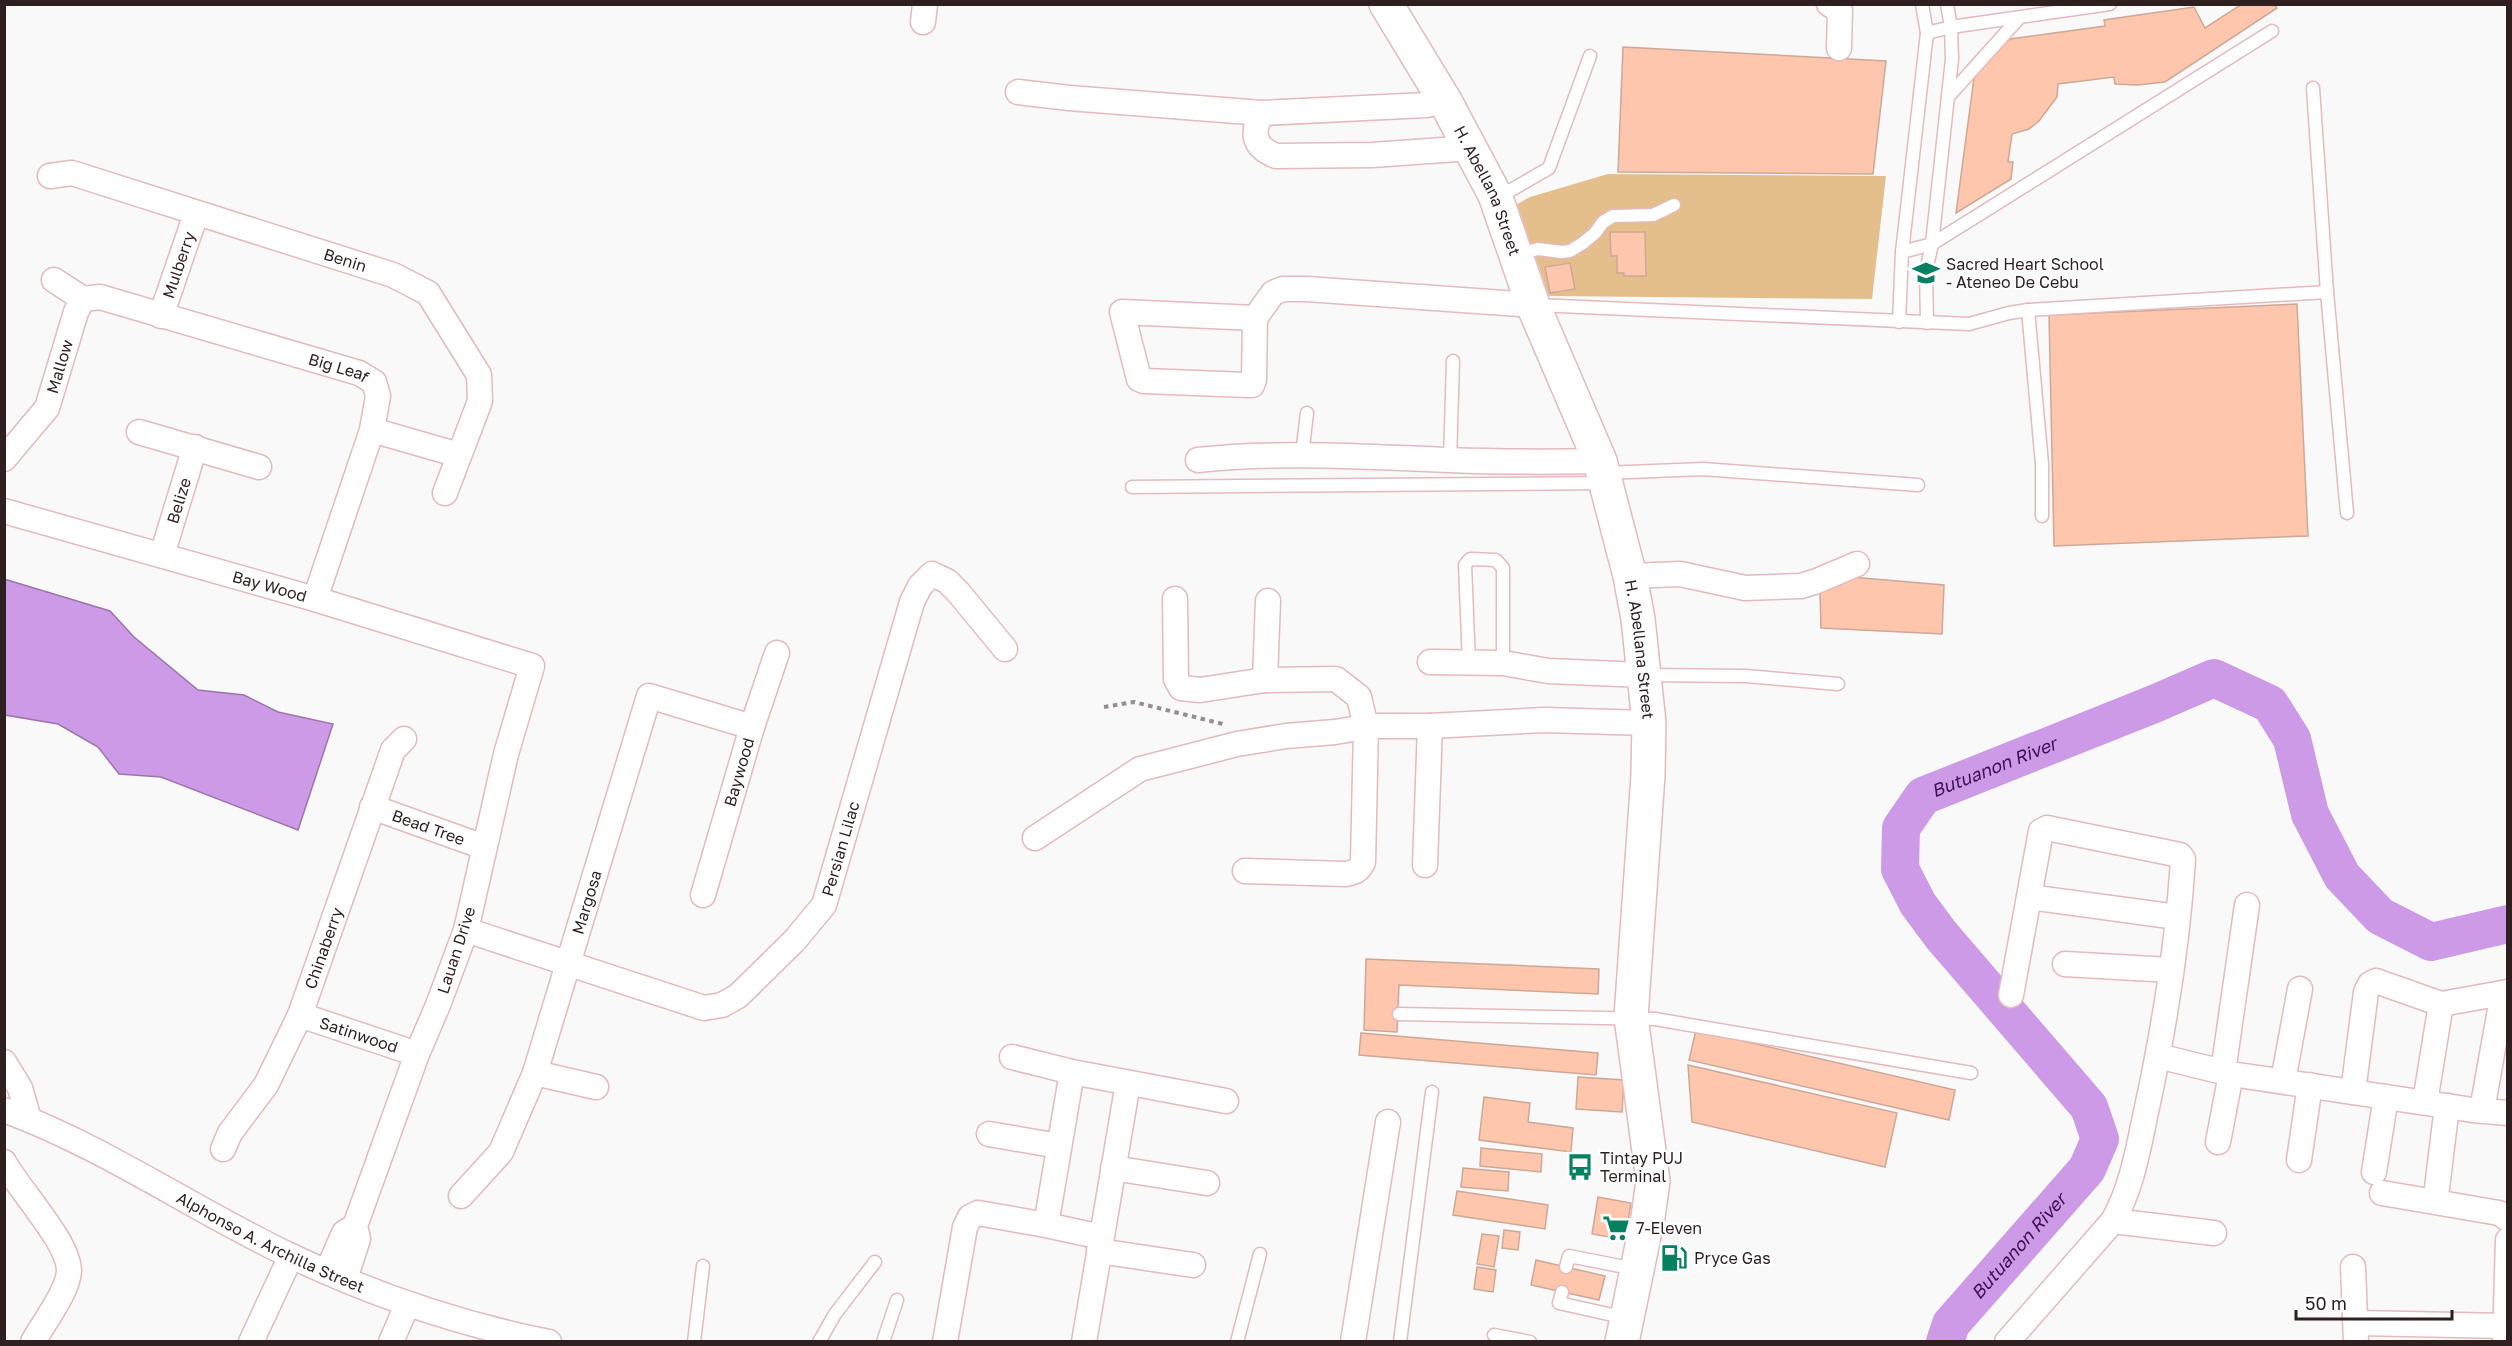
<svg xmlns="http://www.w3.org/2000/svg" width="2512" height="1346" font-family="'Golos Text',sans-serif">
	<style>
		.green { fill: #e4bf8c }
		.water { fill: #cc9ae6; stroke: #9d75ab; stroke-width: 1.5 }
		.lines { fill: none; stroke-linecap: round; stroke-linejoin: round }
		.river { stroke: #cc9ae6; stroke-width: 38 }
		.building { fill: #fdc6ad; stroke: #cda897; stroke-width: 1.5 }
		.service-casing { stroke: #e4babc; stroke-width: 15 }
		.minor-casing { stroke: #e4babc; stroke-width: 27 }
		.secondary-casing { stroke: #e4babc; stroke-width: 36 }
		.path { stroke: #958d8e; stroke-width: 4; stroke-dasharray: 4.5 4.5; stroke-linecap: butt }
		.service { stroke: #fff; stroke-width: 12 }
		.minor { stroke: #fff; stroke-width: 24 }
		.secondary { stroke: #fff; stroke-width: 33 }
		.labels { text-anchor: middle; stroke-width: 4.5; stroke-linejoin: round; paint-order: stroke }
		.street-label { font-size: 16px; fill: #2f1f20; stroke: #fff }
		.poi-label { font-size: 16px; fill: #2f1f20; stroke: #fff; text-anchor: start }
		.water-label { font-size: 18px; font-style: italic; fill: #3f0e53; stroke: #fff }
	</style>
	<rect width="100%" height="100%" fill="#f9f9f9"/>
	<polygon class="green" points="1608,174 1886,176 1872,299 1549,296 1517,204 1530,197"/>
	<polygon class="water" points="4,579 110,611 134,637 198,690 244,695 278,712 333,724 298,830 161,777 119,774 98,747 58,724 5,715"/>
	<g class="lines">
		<path class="river" id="s1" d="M1945 1342 1951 1324 2087 1169 2100 1139 2089 1107 1941 935 1918 904 1900 869 1901 828 1923 796 2154 704 2214 678 2270 704 2292 739 2310 814 2342 876 2380 916 2431 942 2508 924"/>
	</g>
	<g class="building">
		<polygon points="2242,4 2274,4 2277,8 2165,82 2137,85 2115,84 2114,77 2058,84 2057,97 2039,121 2029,129 2012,134 2008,162 2013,162 2011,179 1956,213 1974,78 1991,50 2010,39 2105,26 2104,20 2194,7 2205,28"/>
		<polygon points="1623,47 1886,61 1873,174 1618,172"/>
		<polygon points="1610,232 1645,232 1646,276 1624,276 1624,273 1617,273 1617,256 1611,256"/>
		<polygon points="1570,263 1575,289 1550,293 1545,267"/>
		<polygon points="2297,304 2308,536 2054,546 2049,315"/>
		<polygon points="1851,577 1944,585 1942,634 1821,628 1820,592"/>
		<polygon points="1366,959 1599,969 1598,994 1399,985 1397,1032 1364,1030"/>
		<polygon points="1696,1030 1955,1090 1949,1120 1689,1060"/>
		<polygon points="1361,1033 1598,1053 1596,1075 1359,1055"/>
		<polygon points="1688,1065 1897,1113 1885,1167 1692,1122"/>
		<polygon points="1578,1077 1624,1080 1622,1112 1576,1109"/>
		<polygon points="1484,1097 1530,1103 1528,1122 1573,1128 1571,1152 1479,1140"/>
		<polygon points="1481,1148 1542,1154 1541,1172 1480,1166"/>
		<polygon points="1463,1168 1509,1172 1508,1191 1461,1187"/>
		<polygon points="1457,1191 1548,1205 1545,1229 1453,1215"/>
		<polygon points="1598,1197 1631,1203 1625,1240 1592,1234"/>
		<polygon points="1504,1230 1520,1232 1518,1250 1502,1248"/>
		<polygon points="1482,1234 1499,1236 1494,1267 1477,1264"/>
		<polygon points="1536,1260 1605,1276 1599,1300 1531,1285"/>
		<polygon points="1477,1267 1496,1270 1493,1292 1474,1289"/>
	</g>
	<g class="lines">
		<defs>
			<g id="service">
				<polyline points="1927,33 1951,27 2110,4"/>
				<polyline points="2313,88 2327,292 2347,513"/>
				<polyline points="1948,97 2019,18"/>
				<polyline points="1495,195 1513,189 1549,168 1590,56"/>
				<polyline points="1902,252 1932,244 2272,31"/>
				<polyline points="1518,254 1538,249 1562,252 1570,251 1583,243 1595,233 1603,222 1613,216 1653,215 1674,205"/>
				<polyline points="1536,305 1969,324 2009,313 2028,310 2327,292"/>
				<polyline points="2028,310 2042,464 2042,516"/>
				<polyline points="1899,322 1902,252 1927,33 1922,4"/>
				<polyline points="1927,323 1926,271 1932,244 1952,59 1951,27 1947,4"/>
				<polyline points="1302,455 1307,413"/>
				<polyline points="1450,460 1453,361"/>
				<polyline points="1605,473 1703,469 1918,485"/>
				<polyline points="1132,487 1606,483"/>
				<polyline points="1469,663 1465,565 1470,559 1496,560 1503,568 1503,663"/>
				<polyline points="1645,675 1746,676 1838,684"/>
				<polyline points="1399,1014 1655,1019 1971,1073"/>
				<polyline points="1566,1267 1569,1256 1635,1269"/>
				<polyline points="1562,1292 1559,1303 1626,1318"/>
				<polyline points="1494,1335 1530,1342"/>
				<polyline points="694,1342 703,1266"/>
				<polyline points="819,1342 835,1314 875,1262"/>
				<polyline points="883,1342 897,1300"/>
				<polyline points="1237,1342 1260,1254"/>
				<polyline points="1400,1342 1432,1092"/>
			</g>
			<g id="minor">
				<polyline points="1829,4 1840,11 1839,48"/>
				<polyline points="923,22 925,4"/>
				<polyline points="1018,92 1069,98 1262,113 1426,105 1445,101"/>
				<path d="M1262 113C1251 133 1253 147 1276 156L1372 155 1471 148"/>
				<path id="s2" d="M50 176 72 173 393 275 428 293 479 375 480 401 445 493"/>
				<polyline points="54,280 83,299"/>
				<path id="s3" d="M83 299 100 297 359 373 374 382 378 396 372 430 315 599"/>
				<path id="s4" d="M161 316 196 214"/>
				<polyline points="1255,318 1122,312 1139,379 1144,381 1248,385 1252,385 1254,380 1255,318 1273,293 1283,289 1307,289 1533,305"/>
				<polyline points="372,430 459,455"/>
				<polyline points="139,432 259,467"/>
				<path id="s5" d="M4 459 47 408 76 312 83 299"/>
				<path d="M1198 460C1282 451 1365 457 1449 460 1499 462 1550 462 1600 461"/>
				<path id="s6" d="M4 511 315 599 532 666 506 754 466 930 438 1005 417 1054 355 1226 358 1239 345 1279"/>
				<path id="s7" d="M162 555 195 447"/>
				<polyline points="1630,576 1680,574 1745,588 1801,586 1817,581 1857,564"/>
				<path d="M1175 599 1176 679 1181 688 1200 690 1265 680 1336 679 1359 697 1366 727 1363 862C1359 871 1355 872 1346 874L1245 871"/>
				<polyline points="1430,662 1503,663 1548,671 1644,675"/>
				<polyline points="1265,680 1268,601"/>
				<path id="s8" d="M372 807 484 847"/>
				<polyline points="1035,838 1140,769 1237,744 1286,736 1335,732 1371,726 1430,726 1544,720 1649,723"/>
				<polyline points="1425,865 1430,726"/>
				<path id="s9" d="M703 895 752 727 777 653"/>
				<polyline points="2030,897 2177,917"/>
				<path id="s10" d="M466 930 704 1008 722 1005 738 996 795 940 824 905 912 602 920 586 932 574 947 581 958 592 1005 649"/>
				<polyline points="2065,964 2170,970"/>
				<path id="s11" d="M300 1015 417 1054"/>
				<polyline points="2158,1056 2231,1074 2473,1110 2508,1113"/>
				<polyline points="1012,1057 1072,1072 1226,1101"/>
				<polyline points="4,1062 20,1088 29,1119"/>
				<polyline points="2223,1072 2247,905"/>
				<polyline points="535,1073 596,1087"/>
				<polyline points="2283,1081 2300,989"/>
				<polyline points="2353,1092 2366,992 2370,984 2376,981 2441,1004 2508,992"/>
				<polyline points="2425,1102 2441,1004"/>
				<path id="s12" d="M4 1110C105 1147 194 1210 291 1256 376 1296 458 1324 549 1342"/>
				<polyline points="2482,1110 2503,993"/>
				<polyline points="989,1134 1059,1146"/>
				<polyline points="2218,1142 2231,1074"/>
				<path id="s13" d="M223 1149 230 1133 266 1085 300 1015 393 750 404 739"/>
				<polyline points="2299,1160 2310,1085"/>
				<path d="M4 1162C19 1190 69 1242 69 1271 68 1292 43 1323 33 1342"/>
				<polyline points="1113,1168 1207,1183"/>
				<polyline points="2374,1172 2386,1097"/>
				<polyline points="2437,1188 2447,1106"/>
				<polyline points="2382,1193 2499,1213 2508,1219"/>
				<path id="s14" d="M461 1196 501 1152 535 1073 649 696 752 727"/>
				<polyline points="2113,1221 2214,1233"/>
				<polyline points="1046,1225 1101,1237"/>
				<polyline points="1099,1251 1193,1265"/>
				<polyline points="2353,1267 2356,1342"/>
				<polyline points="327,1272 344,1233 355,1226"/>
				<polyline points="2356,1323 2506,1326"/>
				<polyline points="251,1342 291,1256"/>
				<polyline points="391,1342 407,1305"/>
				<polyline points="945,1342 965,1227 970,1217 978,1213 1046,1225 1072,1072"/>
				<polyline points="1084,1342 1128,1083"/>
				<polyline points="1353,1342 1388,1122"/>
				<path d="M2007 1342 2113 1221C2132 1187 2138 1150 2146 1112 2164 1029 2178 943 2183 859L2180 855 2047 828 2041 831 2011 995"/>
				<polyline points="2505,1342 2508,1240"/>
			</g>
			<g id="secondary">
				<path id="s15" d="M1386 4 1445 101 1495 195 1533 305 1600 461 1630 576 1638 619 1649 723 1648 775 1631 1017 1653 1181 1648 1217 1622 1342"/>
			</g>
		</defs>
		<use href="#service" class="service-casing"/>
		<use href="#minor" class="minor-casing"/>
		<use href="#secondary" class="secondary-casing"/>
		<polyline class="path" points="1104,707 1134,702 1223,724"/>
		<use href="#service" class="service"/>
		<use href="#minor" class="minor"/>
		<use href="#secondary" class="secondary"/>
	</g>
	<defs>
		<symbol id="school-bare" viewBox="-9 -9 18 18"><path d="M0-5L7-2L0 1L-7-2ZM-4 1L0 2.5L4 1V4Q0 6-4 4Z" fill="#058161" stroke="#fff" stroke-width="2.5" paint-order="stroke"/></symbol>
		<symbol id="bus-bare" viewBox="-9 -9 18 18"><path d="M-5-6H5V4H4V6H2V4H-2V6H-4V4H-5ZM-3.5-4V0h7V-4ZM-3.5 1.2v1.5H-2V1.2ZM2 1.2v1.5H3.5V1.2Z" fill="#058161" stroke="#fff" stroke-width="2.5" paint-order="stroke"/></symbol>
		<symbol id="supermarket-bare" viewBox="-9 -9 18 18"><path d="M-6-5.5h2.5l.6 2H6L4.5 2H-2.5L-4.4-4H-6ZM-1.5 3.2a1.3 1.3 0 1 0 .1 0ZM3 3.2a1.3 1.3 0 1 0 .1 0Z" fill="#058161" stroke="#fff" stroke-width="2.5" paint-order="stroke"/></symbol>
		<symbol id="fuel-bare" viewBox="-9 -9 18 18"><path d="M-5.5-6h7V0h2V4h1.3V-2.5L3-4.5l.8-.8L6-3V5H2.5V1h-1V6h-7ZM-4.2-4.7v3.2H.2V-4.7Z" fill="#058161" stroke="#fff" stroke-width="2.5" paint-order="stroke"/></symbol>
	</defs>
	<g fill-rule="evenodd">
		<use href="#school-bare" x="1907" y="254" width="38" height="38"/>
		<use href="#bus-bare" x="1561" y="1148" width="38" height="38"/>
		<use href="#supermarket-bare" x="1597" y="1209" width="38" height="38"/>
		<use href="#fuel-bare" x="1655" y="1239" width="38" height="38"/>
	</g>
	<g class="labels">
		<g class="street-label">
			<text dy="6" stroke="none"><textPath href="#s15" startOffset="213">H. Abellana Street</textPath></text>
			<text dy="6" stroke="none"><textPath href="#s2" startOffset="309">Benin</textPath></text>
			<text dy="6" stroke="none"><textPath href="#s4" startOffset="54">Mulberry</textPath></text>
			<text dy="6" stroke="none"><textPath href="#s5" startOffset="110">Mallow</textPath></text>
			<text dy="6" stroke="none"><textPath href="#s3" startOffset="266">Big Leaf</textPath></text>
			<text dy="6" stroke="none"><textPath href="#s7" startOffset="57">Belize</textPath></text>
			<text dy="6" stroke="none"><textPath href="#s6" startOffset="276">Bay Wood</textPath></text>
			<text dy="6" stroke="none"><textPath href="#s15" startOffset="699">H. Abellana Street</textPath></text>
			<text dy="6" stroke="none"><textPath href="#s9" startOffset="128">Baywood</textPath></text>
			<text dy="6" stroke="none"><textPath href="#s8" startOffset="60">Bead Tree</textPath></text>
			<text dy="6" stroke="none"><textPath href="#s10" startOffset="471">Persian Lilac</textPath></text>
			<text dy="6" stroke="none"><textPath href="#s14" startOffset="324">Margosa</textPath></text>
			<text dy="6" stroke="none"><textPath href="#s13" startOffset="226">Chinaberry</textPath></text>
			<text transform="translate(456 950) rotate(-72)" y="6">Lauan Drive</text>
			<text dy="6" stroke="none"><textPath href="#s11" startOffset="62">Satinwood</textPath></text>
			<text dy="6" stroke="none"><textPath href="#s12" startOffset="298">Alphonso A. Archilla Street</textPath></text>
		</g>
		<g class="poi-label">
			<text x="1946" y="270">Sacred Heart School<tspan x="1946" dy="18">- Ateneo De Cebu</tspan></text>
			<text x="1600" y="1164">Tintay PUJ<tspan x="1600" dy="18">Terminal</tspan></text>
			<text x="1636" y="1234">7-Eleven</text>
			<text x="1694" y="1264">Pryce Gas</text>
		</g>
		<g class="water-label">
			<text dy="6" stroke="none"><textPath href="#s1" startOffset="753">Butuanon River</textPath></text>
			<text dy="6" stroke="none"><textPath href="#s1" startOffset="122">Butuanon River</textPath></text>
		</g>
	</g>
	<rect width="2512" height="1346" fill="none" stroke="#2f1f20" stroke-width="12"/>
	<path d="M2296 1310v9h156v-9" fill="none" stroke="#2f1f20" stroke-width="3"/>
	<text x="2305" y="1310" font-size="18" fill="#2f1f20" stroke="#ffffff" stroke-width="4.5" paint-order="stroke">50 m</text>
</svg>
